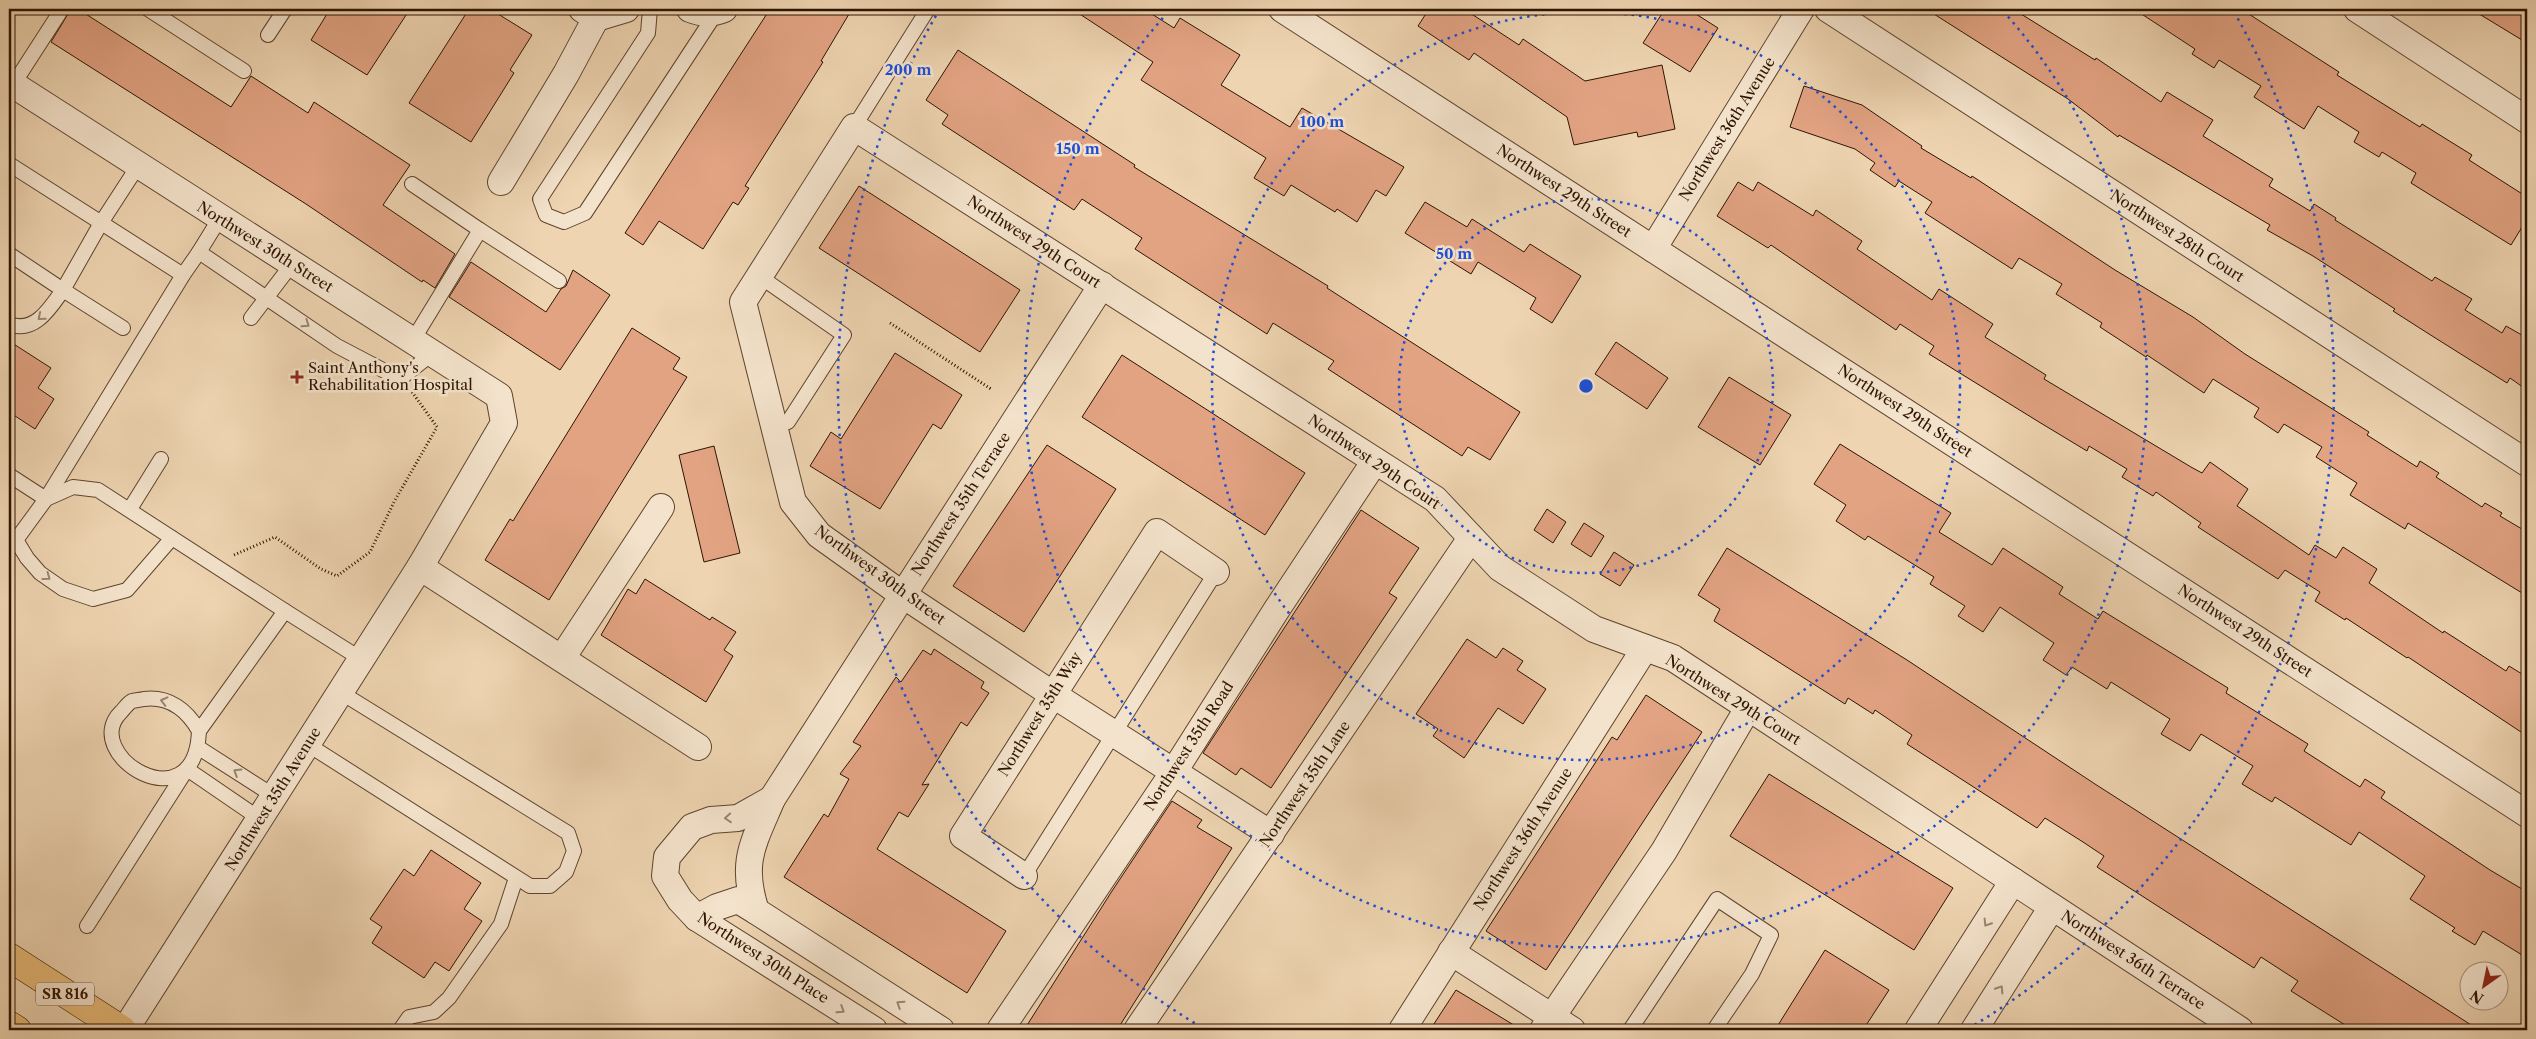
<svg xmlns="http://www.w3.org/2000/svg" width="2536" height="1039" font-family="'Libre Caslon Text',serif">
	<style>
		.building { fill: #e2a383; stroke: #2e1402 }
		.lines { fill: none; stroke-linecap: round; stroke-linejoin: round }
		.lane-casing { stroke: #5e442e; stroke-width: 16 }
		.street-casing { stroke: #5e442e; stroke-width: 28 }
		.primary-casing { stroke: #2e1402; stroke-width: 29 }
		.path { stroke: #2e1402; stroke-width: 3; stroke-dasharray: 1 2.5; stroke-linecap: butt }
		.lane { stroke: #f4e3cc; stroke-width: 14 }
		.street { stroke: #f4e3cc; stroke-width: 26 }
		.primary { stroke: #e7ba78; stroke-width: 28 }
		.oneway { stroke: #9b8671 }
		.ring { fill: none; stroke: #1d4ed8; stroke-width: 2.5; stroke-dasharray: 2.5 5 }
		.poi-dot { fill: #8f2418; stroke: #f4e3cc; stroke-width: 2 }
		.labels { text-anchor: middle; stroke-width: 5; stroke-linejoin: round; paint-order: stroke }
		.shield { fill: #f4e3cc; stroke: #69523f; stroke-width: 1 }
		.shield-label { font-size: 14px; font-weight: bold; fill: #2e1402 }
		.street-label { font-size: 15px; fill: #2e1402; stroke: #f4e3cc }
		.poi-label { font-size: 15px; fill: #2e1402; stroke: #f4e3cc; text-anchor: start }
		.centre { fill: #1d4ed8; stroke: #f4e3cc; stroke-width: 2.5 }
		.ring-label { font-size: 15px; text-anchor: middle; font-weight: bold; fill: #1d4ed8; stroke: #f4e3cc; stroke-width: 5; stroke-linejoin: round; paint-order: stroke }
	</style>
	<rect width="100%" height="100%" fill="#eed4b1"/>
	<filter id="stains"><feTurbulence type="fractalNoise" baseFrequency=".004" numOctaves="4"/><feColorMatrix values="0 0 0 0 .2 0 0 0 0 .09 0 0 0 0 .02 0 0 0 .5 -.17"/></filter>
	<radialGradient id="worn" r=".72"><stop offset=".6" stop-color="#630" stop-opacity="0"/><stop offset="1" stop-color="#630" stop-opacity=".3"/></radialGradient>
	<g class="building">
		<polygon points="71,9 78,9 231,107 251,76 308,113 314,102 410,165 383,205 455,254 435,288 423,280 422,282 306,204 51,42"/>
		<polygon points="330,9 410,9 367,75 311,40"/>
		<polygon points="469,9 490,9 532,35 510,70 514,73 471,142 409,103"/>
		<polygon points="770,9 852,9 821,61 823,62 745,186 749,188 738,205 733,202 703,249 659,221 643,245 625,233"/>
		<polygon points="1072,9 1144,9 1174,28 1180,18 1240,55 1221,85 1290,127 1302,108 1404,167 1386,196 1376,190 1357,222 1337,209 1335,212 1291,185 1284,196 1254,178 1266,158 1141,80 1153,62"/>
		<polygon points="1429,9 1464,9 1519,45 1523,39 1585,81 1662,65 1675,129 1638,137 1637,132 1574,145 1567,117 1474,53 1469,60 1418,26"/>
		<polygon points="1665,9 1688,9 1718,28 1690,72 1643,43"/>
		<polygon points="1926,9 2013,9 2095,60 2096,58 2161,102 2167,92 2213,120 2203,136 2273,179 2269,186 2310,211 2314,204 2336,218 2335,220 2432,281 2435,277 2472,299 2465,310 2502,333 2506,326 2527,338 2527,390 2510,378 2507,383 2429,334 2393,311 2395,309 2313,256 2267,230 2270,225 2119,135 2118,137 2068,99"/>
		<polygon points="2134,9 2241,9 2339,72 2337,75 2420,127 2422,124 2472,155 2469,160 2527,197 2527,219 2511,245 2411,183 2416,173 2382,152 2379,157 2354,142 2359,132 2318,106 2304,129 2254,97 2261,86 2219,60 2214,68 2192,54 2195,49"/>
		<polygon points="2471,9 2527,9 2527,43"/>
		<polygon points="958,50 1135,165 1134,167 1328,286 1327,288 1520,412 1490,460 1468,447 1462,456 1328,369 1334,361 1273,323 1267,334 1135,249 1142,238 1082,199 1074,210 942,124 948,115 926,100"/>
		<polygon points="1804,86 1862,105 1922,146 1921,148 1971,178 1972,176 2115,270 2193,317 2245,354 2369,432 2367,435 2417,467 2420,461 2439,473 2436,477 2482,507 2485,503 2502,513 2500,516 2527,532 2527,596 2408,523 2405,529 2350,495 2357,483 2316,457 2322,447 2284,424 2278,433 2254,417 2259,408 2213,379 2204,393 2147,355 2146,357 2100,327 2102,323 2056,294 2062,284 2019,258 2012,269 1925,213 1932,202 1899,181 1895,187 1870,170 1875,163 1855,149 1790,127"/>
		<polygon points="1738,182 1753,191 1758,182 1813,216 1816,210 1862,241 1857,249 1932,300 1939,289 1993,324 1985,337 2046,375 2044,379 2191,467 2202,473 2210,462 2248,489 2237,506 2309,555 2315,545 2336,558 2343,547 2377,569 2369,583 2443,633 2444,631 2506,671 2509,666 2527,677 2527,736 2408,657 2407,658 2346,618 2345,620 2315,601 2320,592 2285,570 2278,579 2198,527 2201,523 2156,492 2153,496 2122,477 2127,469 2089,446 2087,451 2039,422 1929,354 1934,346 1900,324 1896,330 1771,245 1768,248 1717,216"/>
		<polygon points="859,186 1020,290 980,352 819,248"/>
		<polygon points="1425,202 1467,227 1472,219 1524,252 1530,244 1581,276 1552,323 1530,309 1536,298 1478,262 1471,274 1405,233"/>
		<polygon points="471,262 546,312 561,289 566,286 573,270 610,295 560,370 449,297"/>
		<polygon points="632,328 680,358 673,369 687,377 549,600 485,560 510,519 513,521"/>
		<polygon points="9,341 51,368 38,388 54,399 35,429 9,412"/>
		<polygon points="1616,342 1668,378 1647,409 1595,374"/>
		<polygon points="895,353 962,395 941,429 933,424 880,509 810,466 831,432 841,439"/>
		<polygon points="1122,355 1305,473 1265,535 1082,417"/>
		<polygon points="1729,377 1791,415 1760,465 1698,427"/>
		<polygon points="1840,444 1951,513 1939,532 1992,565 2003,548 2063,587 2059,594 2098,619 2103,611 2228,688 2226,693 2308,744 2304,751 2360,787 2365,779 2385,792 2381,798 2490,870 2527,892 2527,958 2483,931 2475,945 2452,931 2455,928 2410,899 2425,876 2359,832 2351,845 2275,797 2272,802 2242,784 2253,766 2201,734 2190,751 2161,734 2170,719 2111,682 2107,689 2072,667 2066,675 2043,660 2054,643 2000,607 1983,632 1958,616 1965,606 1930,584 1934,577 1868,536 1865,540 1836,521 1846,505 1814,484"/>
		<polygon points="1047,445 1116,489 1024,632 953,586"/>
		<polygon points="714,446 740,553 704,562 679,455"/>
		<polygon points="1547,509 1566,522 1553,543 1534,530"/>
		<polygon points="1361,510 1419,548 1389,593 1397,598 1271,788 1241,768 1236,775 1203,753"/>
		<polygon points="1584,523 1604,536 1591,557 1571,544"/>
		<polygon points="1727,548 1907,660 2095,784 2479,1030 2353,1030 2291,991 2298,981 2261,957 2254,968 2097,867 2104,856 2083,842 2045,818 2037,828 1907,744 1912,735 1875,710 1873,714 1848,698 1845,704 1714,621 1720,609 1698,595"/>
		<polygon points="1614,552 1634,565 1620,586 1600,574"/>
		<polygon points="645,579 710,620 712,617 736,632 724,650 733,656 706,702 601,635 628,589 636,594"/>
		<polygon points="1467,639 1496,658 1503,648 1523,661 1517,670 1546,689 1523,724 1498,708 1464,758 1433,736 1438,729 1416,714"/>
		<polygon points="934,649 984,682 981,688 989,693 967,726 961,722 922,785 929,784 908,817 899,812 877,849 1006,931 967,993 784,877 824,814 828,817 849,779 840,774 861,746 853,742 896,677 901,682 923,650 931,655"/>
		<polygon points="1646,695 1702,732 1546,970 1486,931 1612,737 1617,740"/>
		<polygon points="1769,774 1953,888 1914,950 1730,836"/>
		<polygon points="1172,801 1202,820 1197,827 1232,848 1117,1030 1024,1030 1112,891"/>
		<polygon points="431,850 481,883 464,909 482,921 449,971 435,962 424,978 372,943 382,927 370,919 404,869 414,876"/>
		<polygon points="1825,950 1889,990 1863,1030 1775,1030"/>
		<polygon points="1456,990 1522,1030 1430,1030"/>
	</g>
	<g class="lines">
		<defs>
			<g id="lane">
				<polyline points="148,9 244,71"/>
				<polyline points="650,9 648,33 540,199 546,215 564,222 585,213 716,13"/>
				<polyline points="268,35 285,9"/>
				<polyline points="13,85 62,9"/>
				<polyline points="854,127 928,9"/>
				<polyline points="9,164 183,275 199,252 337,346 400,379 433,353"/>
				<polyline points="412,184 480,230 413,340"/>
				<polyline points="480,230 559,281"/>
				<polyline points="199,252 220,218"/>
				<path d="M9 254 63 290C50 308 35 334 9 324"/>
				<polyline points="759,276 844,335 788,422 774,427"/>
				<polyline points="251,318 292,264"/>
				<polyline points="123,328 63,290 101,223 138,166"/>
				<polyline points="9,475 46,499 183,275"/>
				<polyline points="130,509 161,459"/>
				<polyline points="9,538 16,540 27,558 40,573 63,589 93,599 127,590 172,538"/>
				<polyline points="16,540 46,499 73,487 98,490 285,611"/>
				<path d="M199 731C187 710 169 696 144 699 140 700 135 700 132 701 128 703 124 709 121 712 78 754 195 827 199 731L285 611 361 659"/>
				<polyline points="307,744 530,886 550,886 566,872 574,851 568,833 340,692"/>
				<polyline points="199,748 274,796"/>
				<polyline points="1024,876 1216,572"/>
				<polyline points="87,926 187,769 260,819"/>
				<polyline points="400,1030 409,1017 434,1012 449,998 501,924 516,878"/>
				<polyline points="1630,1030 1717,899 1771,935 1752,974 1714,1030"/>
			</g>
			<g id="street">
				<polyline points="582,9 596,18 626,9"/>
				<path d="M690 9C703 14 712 14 724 9"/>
				<polyline points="1282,9 2527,814"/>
				<polyline points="1828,9 2527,463"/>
				<polyline points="2357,9 2527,120"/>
				<polyline points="9,82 499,396 504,423 420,567 125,1030"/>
				<polyline points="501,182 566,74 596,18"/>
				<polyline points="1653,249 1801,9"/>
				<polyline points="420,567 698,747"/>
				<polyline points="562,658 661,507"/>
				<polyline points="772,799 738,818 711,820 692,827 667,857 665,876 680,900 697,918 874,1030"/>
				<polyline points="1271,834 1052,694 903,595 819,535 793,502 743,302 854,127 1435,499 1500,568 1594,629 1673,658 2240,1030"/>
				<polyline points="1024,876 963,836 1157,532 1216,572"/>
				<polyline points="697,918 717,907 738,900 756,911"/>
				<polyline points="1451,952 1572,1030"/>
				<path d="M941 1030 756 911C740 862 753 844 772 799L1102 285"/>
				<polyline points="1000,1030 1173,773 1277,609 1375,461"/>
				<polyline points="1137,1030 1471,538"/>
				<polyline points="1402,1030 1645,648"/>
				<polyline points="1543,1030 1664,851 1748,708"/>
				<polyline points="1918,1030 2013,881"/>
				<polyline points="1974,1030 2052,907"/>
			</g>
			<g id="primary">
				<polyline points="9,957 122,1030"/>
				<polyline points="9,1025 17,1030"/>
			</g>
		</defs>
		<use href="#lane" class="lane-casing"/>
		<use href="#street" class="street-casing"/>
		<use href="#primary" class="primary-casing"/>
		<g class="path">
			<polyline points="890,323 991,389"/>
			<polyline points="234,555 275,537 321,569 337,576 370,552 394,502 437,427 412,392"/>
		</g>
		<use href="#lane" class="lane"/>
		<use href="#street" class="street"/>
		<use href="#primary" class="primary"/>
	</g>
	<defs><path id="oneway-chevron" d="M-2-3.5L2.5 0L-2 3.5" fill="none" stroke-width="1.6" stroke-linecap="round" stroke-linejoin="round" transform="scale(1.25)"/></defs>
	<g class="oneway">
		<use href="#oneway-chevron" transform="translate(41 317) rotate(140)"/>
		<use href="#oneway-chevron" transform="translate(306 324) rotate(35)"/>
		<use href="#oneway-chevron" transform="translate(47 577) rotate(36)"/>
		<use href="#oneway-chevron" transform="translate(164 701) rotate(-166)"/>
		<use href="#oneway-chevron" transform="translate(237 772) rotate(-148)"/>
		<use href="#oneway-chevron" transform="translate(728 818) rotate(175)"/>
		<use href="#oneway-chevron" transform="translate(1987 923) rotate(122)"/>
		<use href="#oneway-chevron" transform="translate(2000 989) rotate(-58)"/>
		<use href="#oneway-chevron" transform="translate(900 1004) rotate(-147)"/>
		<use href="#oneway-chevron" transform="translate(841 1010) rotate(33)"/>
	</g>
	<g class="ring">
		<circle cx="1586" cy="386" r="187"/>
		<circle cx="1586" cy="386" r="374"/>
		<path d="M2003 11A561 561 0 1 1 1169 11"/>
		<path d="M1201 1027A748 748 0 0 1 938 12M2234 12A748 748 0 0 1 1971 1027"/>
	</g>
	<path class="poi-dot" d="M294.5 369.5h5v5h5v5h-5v5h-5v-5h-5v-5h5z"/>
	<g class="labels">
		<rect class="shield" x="36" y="982.5" width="58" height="23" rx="4"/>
		<g class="shield-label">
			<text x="65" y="999">SR 816</text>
		</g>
		<g class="street-label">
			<text transform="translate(1727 129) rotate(-58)" y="5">Northwest 36th Avenue</text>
			<text transform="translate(1564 191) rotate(33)" y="5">Northwest 29th Street</text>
			<text transform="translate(2177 236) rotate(33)" y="5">Northwest 28th Court</text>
			<text transform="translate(1034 242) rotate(33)" y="5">Northwest 29th Court</text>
			<text transform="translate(265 247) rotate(32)" y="5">Northwest 30th Street</text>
			<text transform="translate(1905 411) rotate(33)" y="5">Northwest 29th Street</text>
			<text transform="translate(1374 462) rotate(34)" y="5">Northwest 29th Court</text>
			<text transform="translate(961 504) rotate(-57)" y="5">Northwest 35th Terrace</text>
			<text transform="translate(880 575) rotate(36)" y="5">Northwest 30th Street</text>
			<text transform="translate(2245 631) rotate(33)" y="5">Northwest 29th Street</text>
			<text transform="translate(1733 700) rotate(32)" y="5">Northwest 29th Court</text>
			<text transform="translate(1040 714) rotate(-58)" y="5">Northwest 35th Way</text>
			<text transform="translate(1189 746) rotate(-57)" y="5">Northwest 35th Road</text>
			<text transform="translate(1305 784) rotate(-56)" y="5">Northwest 35th Lane</text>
			<text transform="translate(273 799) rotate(-58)" y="5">Northwest 35th Avenue</text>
			<text transform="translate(1523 839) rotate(-57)" y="5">Northwest 36th Avenue</text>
			<text transform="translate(763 958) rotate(33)" y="5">Northwest 30th Place</text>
			<text transform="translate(2133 960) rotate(33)" y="5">Northwest 36th Terrace</text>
		</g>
		<g class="poi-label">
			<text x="308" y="373">Saint Anthony's<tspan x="308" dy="17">Rehabilitation Hospital</tspan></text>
		</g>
	</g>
	<circle cx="1586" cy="386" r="8" class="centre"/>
	<g class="ring-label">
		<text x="908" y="75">200 m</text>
		<text x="1322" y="127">100 m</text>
		<text x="1078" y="154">150 m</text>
		<text x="1454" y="259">50 m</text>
	</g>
	<rect width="2536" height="1039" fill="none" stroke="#eed4b1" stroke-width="30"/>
	<rect x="10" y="10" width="2516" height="1019" fill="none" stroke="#2e1402" stroke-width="2.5"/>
	<rect x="15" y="15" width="2506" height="1009" fill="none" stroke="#2e1402"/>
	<g transform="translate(2484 986) rotate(213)"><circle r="24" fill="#f4e3cc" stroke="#a5907b"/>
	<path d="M0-4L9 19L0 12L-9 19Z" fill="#8f2418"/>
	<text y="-8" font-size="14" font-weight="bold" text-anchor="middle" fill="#2e1402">N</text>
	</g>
	<rect width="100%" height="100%" filter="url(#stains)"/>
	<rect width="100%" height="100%" fill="url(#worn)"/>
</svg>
